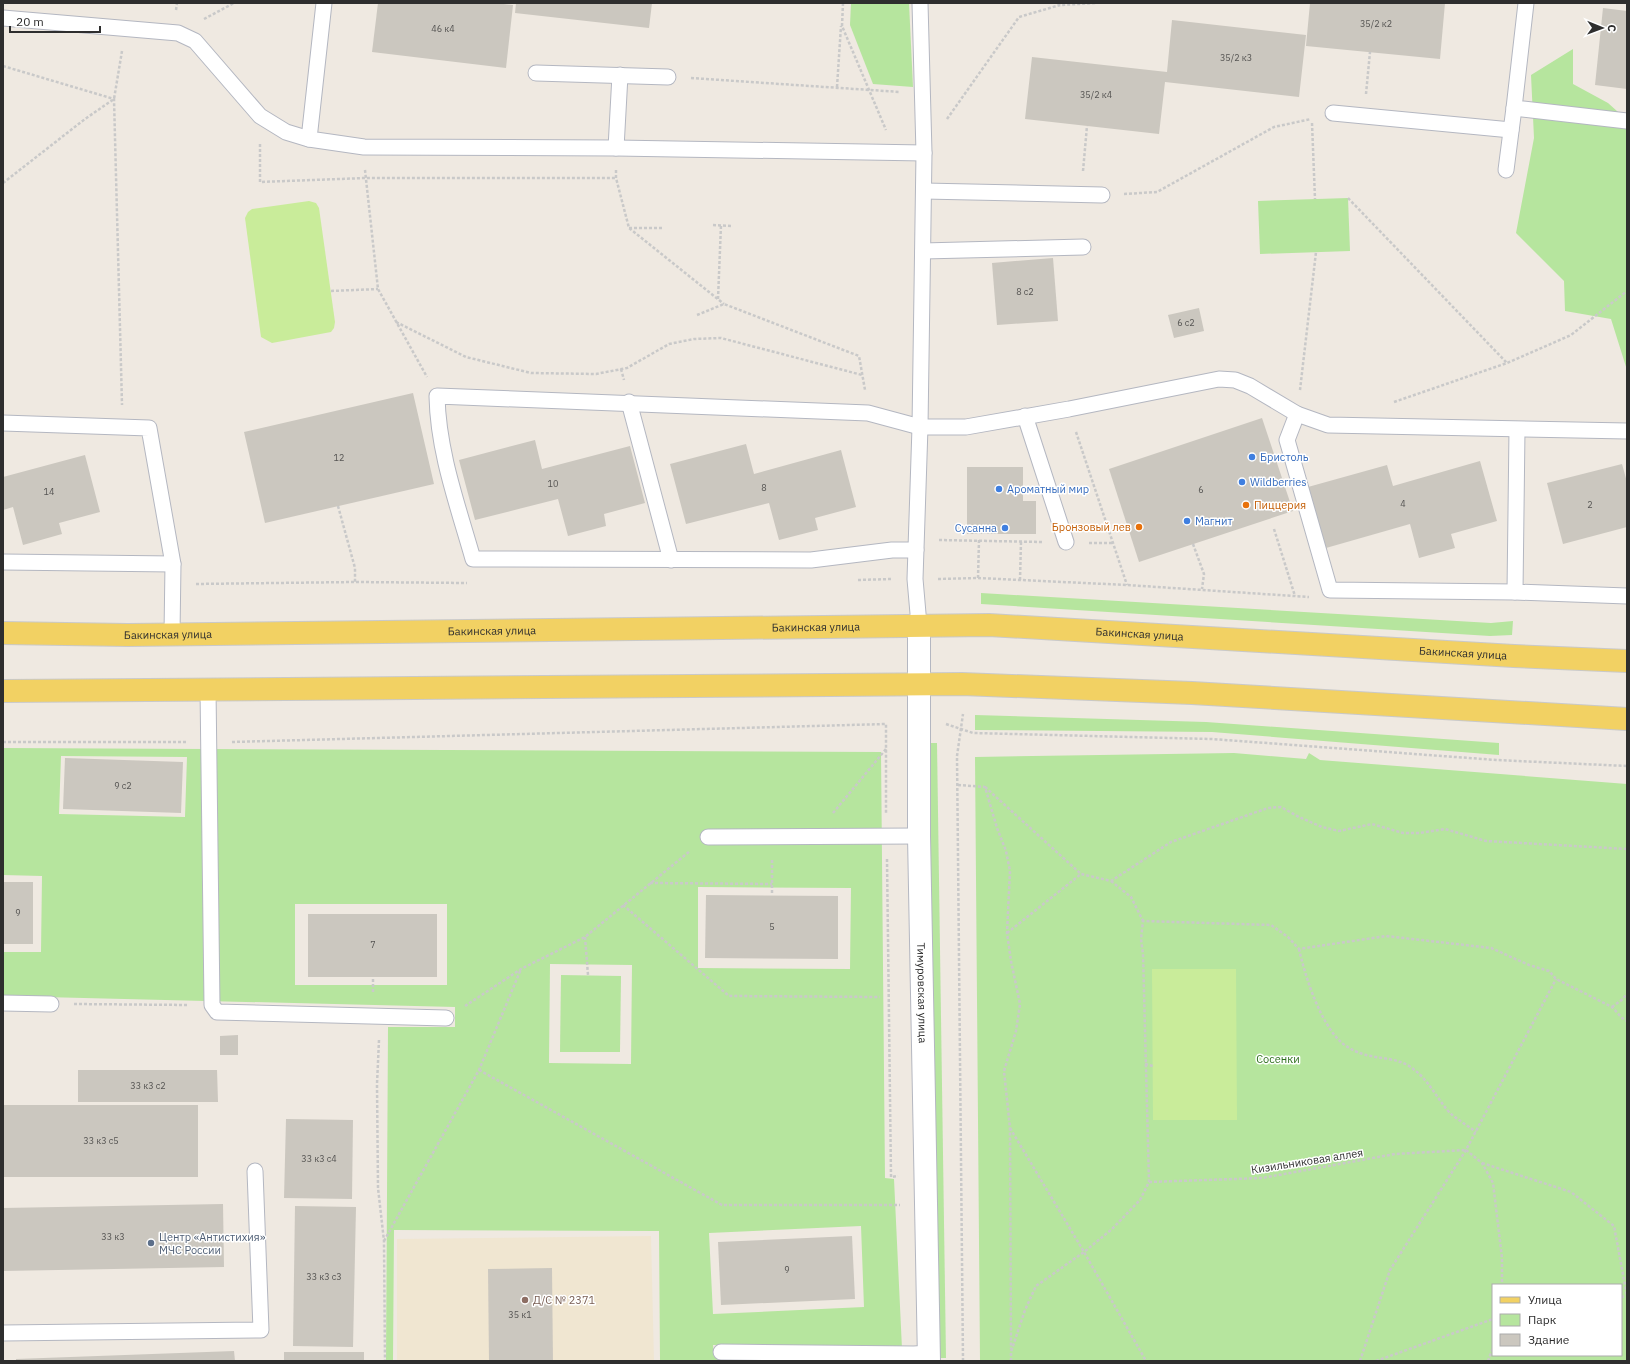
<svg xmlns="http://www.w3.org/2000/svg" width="1630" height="1364" font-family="'IBM Plex Sans',sans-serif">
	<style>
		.education { fill: #f0e6d1 }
		.green { fill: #b6e59e; fill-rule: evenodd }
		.pitch { fill: #c9ec9a }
		.building { fill: #cbc7bf }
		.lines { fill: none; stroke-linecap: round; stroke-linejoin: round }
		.service-casing { stroke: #b4b7c1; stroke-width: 17 }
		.minor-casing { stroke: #b4b7c1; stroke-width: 24 }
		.primary-casing { stroke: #c9c9c9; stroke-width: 24 }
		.path { stroke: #c9c9c9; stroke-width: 2.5; stroke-dasharray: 3 2; stroke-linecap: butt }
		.service { stroke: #fff; stroke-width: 15 }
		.minor { stroke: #fff; stroke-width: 22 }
		.primary { stroke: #f2d163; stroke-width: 22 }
		.shop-dot { fill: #3f7fe0; stroke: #fff; stroke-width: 1.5 }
		.food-dot { fill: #e8710a; stroke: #fff; stroke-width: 1.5 }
		.service-dot { fill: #5c6f8a; stroke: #fff; stroke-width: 1.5 }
		.education-dot { fill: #8d6e63; stroke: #fff; stroke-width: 1.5 }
		.labels { text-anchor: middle; stroke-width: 3; stroke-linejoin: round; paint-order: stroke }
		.number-label { font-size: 9px; fill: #555452 }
		.shop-label { font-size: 11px; fill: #366cbe; stroke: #fff; text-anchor: start }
		.food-label { font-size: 11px; fill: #c56008; stroke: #fff; text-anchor: start }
		.street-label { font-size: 11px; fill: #2e2e2e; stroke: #fff }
		.park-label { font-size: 11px; fill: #2c6e1b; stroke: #fff }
		.service-label { font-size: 11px; fill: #4e5e75; stroke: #fff; text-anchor: start }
		.education-label { font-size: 11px; fill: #785e54; stroke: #fff; text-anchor: start }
	</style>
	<rect width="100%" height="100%" fill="#efe9e1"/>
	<polygon class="education" points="651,1236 654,1361 397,1361 397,1239"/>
	<g class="green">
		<polygon points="851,3 909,3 913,87 873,84 850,25"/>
		<polygon points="1573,49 1573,84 1608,103 1627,120 1627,370 1611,319 1565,311 1564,281 1516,233 1534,138 1531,75"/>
		<polygon points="1348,198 1350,251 1260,254 1258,201"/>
		<polygon points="981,593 1491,623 1513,621 1512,635 1490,636 981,604"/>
		<polygon points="975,715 1206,722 1499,743 1499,755 1212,732 975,730"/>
		<polygon points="929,743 937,743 946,1358 937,1358"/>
		<path d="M3 748 881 752 885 1178 894 1179 902 1349 713 1345 714 1357 804 1358V1361H660L659 1231 394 1230 393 1361H386L388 1027H455V1007L3 996V952H41L42 876 3 875ZM61 756 187 757 185 817 59 814ZM698 887 851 888 850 969 698 968ZM295 904H447V985H295ZM550 964 632 965 631 1064 549 1063ZM861 1226 864 1307 713 1314 709 1233Z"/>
		<path d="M1234 753 1306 759 1309 753 1320 760 1627 784V1361H980L975 757ZM1493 1285H1621V1355H1493Z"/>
		<polygon points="561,975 621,976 620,1052 560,1052"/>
	</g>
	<g class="pitch">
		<polygon points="309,201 316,203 319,208 335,322 334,328 331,332 272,343 261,337 245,218 248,212 252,209"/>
		<polygon points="1152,969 1236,969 1237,1120 1153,1120"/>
	</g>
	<g class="building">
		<polygon points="378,3 495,3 513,5 506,68 372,52"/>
		<polygon points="516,3 652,3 649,28 515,13"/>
		<polygon points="1310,3 1445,3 1440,59 1306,46"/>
		<polygon points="1603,8 1627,11 1627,89 1595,85"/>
		<polygon points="1172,20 1306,35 1299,97 1165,82 1159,134 1025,119 1032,57 1167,72"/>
		<polygon points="1053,258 1058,321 997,325 992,263"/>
		<polygon points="1199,308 1204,331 1174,338 1168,315"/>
		<polygon points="413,393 434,484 265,523 244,432"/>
		<polygon points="1262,418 1293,511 1139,562 1109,469"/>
		<polygon points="535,440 542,469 630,446 645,503 604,514 606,526 568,536 558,499 475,520 459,460"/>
		<polygon points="746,444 754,474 841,450 856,507 815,518 818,530 779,540 769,503 686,524 670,464"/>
		<polygon points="85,455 100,512 59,523 62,534 23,545 13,507 3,510 3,477"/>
		<polygon points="1480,461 1497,521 1451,534 1455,548 1419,558 1410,524 1326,548 1308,487 1387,465 1393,486"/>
		<polygon points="1622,464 1627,482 1627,527 1563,544 1547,483"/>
		<polygon points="967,467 1023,467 1023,501 1036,501 1036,534 967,534"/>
		<polygon points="65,758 183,762 181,813 63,809"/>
		<rect x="3" y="882" width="30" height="62"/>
		<polygon points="706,895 838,896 838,959 705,958"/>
		<rect x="308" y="914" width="129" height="63"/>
		<polygon points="238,1035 238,1055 220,1055 220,1036"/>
		<polygon points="78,1070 217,1070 218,1102 78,1102"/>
		<rect x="3" y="1105" width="195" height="72"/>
		<polygon points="286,1119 353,1120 352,1199 284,1198"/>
		<polygon points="223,1204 224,1267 3,1271 3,1208"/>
		<polygon points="295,1206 356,1207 353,1347 293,1346"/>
		<polygon points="852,1236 855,1299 721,1305 718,1242"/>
		<polygon points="552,1268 553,1361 489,1361 488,1269"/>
		<polygon points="234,1351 235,1361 16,1361 16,1359"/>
		<rect x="284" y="1352" width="80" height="9"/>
	</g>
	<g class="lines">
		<defs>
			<g id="service">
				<polyline points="324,3 309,139 364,147 616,148 924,153"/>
				<polyline points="1526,3 1514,108 1627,121"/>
				<polyline points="3,18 178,33 195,41 260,116 286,132 309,139"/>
				<polyline points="536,73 668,77"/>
				<polyline points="1333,113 1511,130"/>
				<polyline points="616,148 620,75"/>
				<polyline points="1506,170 1514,108"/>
				<polyline points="924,191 1102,195"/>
				<polyline points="923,251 1083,247"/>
				<polyline points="629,402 671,560"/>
				<polyline points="1297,414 1287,440 1330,590 1515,592"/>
				<polyline points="1025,416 1066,542"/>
				<polyline points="3,423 149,428 173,564 172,634"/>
				<polyline points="1517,430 1515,592 1627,596"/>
				<path d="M916 550H892L811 560 473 559C458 506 438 452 437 396L868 413 920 427 924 153 920 3"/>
				<polyline points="3,562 173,564"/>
				<polyline points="919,625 915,579 920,427 966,427 1069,409 1219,379 1235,380 1250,386 1297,414 1328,425 1627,431"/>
				<polyline points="208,689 212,1005 217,1012 446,1018"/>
				<polyline points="708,837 919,836"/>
				<polyline points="3,1003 51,1004"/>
				<polyline points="3,1333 261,1330 255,1171"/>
				<polyline points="721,1352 914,1354 929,1353"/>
			</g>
			<g id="minor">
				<path id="s1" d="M919 625V836L929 1361"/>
			</g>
			<g id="primary">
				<path id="s2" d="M3 633 128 635 989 625 1514 656 1627 661"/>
				<polyline points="3,691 962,684 1192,693 1627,719"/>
			</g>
		</defs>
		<use href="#service" class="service-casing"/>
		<use href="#minor" class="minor-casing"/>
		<use href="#primary" class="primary-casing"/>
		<g class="path">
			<polyline points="843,3 842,26 886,130"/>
			<polyline points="1058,3 1060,5 1096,3"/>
			<polyline points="176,10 177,3"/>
			<polyline points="204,19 234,3"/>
			<polyline points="3,66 114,99 122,405"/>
			<polyline points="691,78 900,92"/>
			<polyline points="837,87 841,26"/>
			<polyline points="1366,94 1370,52"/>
			<polyline points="947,119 1019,17 1060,5"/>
			<polyline points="1312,123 1315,199"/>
			<polyline points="260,144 260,182 365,178 616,178"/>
			<polyline points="365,170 378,289 427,377"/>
			<polyline points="616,170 616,178 629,228 724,304"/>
			<polyline points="1083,171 1087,126"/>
			<polyline points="3,183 85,119 114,99 122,51"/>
			<polyline points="1124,194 1157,192 1274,127 1311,119"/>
			<polyline points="1348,198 1507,363"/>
			<polyline points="713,225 733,226"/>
			<polyline points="629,228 664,228"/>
			<polyline points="331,291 378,289"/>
			<polyline points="718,299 721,225"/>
			<polyline points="697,315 724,304 859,356 865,390"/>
			<polyline points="396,322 466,357 531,373 596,374 627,368 669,344 694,339 721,338 862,375"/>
			<polyline points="621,369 624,380"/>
			<polyline points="1300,390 1316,252"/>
			<polyline points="1394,402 1507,363 1571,335 1627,291"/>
			<polyline points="1076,432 1127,585"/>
			<polyline points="338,506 355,568 355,582"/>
			<polyline points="1274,529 1295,596"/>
			<polyline points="939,540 1042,542"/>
			<polyline points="1089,543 1113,543"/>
			<polyline points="1193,544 1204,574 1202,589"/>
			<polyline points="978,578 979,540"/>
			<polyline points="938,579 978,578 1127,585 1309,597"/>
			<polyline points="858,580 891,579"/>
			<polyline points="1020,580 1021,541"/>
			<polyline points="196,584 355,582 467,583"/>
			<polyline points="946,724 973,733 1212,739 1496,760 1627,766"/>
			<polyline points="3,742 187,742"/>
			<polyline points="232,742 886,724 886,814"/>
			<polyline points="958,785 985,787 997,828 1006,851 1010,871 1007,933 1011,961 1020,1004 1016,1031 1004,1071 1010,1128 1011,1349"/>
			<polyline points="985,787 1081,874"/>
			<polyline points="833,813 886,749"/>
			<polyline points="887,859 891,1177 898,1176"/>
			<polyline points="772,860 772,895"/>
			<polyline points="1111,881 1131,897 1143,921"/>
			<polyline points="650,883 772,884"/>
			<polyline points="623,905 729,996 880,997"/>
			<polyline points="1007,933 1081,874 1111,881 1171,842 1268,808 1281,807 1299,817 1322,827 1339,831 1372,824 1403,833 1420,833 1445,829 1486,841 1627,849"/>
			<polyline points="585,937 588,975"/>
			<path d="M1299 949C1305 976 1320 1023 1341 1042 1345 1046 1354 1051 1360 1053 1376 1059 1394 1057 1409 1066 1428 1078 1435 1096 1449 1112 1456 1119 1467 1125 1476 1132"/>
			<polyline points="373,992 373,977"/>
			<polyline points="74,1004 189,1005"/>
			<polyline points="465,1006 521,969 585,937 690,851"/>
			<polyline points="1612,1007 1623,999 1627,993"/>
			<polyline points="379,1040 377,1084 378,1188 384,1241 385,1361"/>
			<polyline points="1145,1064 1153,1066"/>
			<polyline points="479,1070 722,1205 900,1205"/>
			<polyline points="1010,1128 1084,1252 1146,1361"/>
			<polyline points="1466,1150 1482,1163 1493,1183 1502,1258 1502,1285"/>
			<polyline points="1482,1163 1571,1192 1614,1226 1627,1296"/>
			<polyline points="1149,1182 1262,1178 1395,1154 1466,1150"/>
			<polyline points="384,1241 479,1070 521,969"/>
			<polyline points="1621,1297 1627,1296"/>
			<polyline points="963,1361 957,756 963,714"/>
			<polyline points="1011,1361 1011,1352 1025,1310 1036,1286 1084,1252 1112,1229 1140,1200 1149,1182 1143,954 1141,939 1143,921 1271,925 1288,937 1299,949 1386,936 1491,948 1529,965 1549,971 1556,979 1612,1007 1622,1018 1627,1021"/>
			<polyline points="1360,1361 1390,1270 1466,1150 1556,979"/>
			<polyline points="1376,1361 1493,1319"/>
			<polyline points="1488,1361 1493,1348"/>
		</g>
		<use href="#service" class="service"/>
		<use href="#minor" class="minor"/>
		<use href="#primary" class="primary"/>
	</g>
	<g class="shop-dot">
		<circle cx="1252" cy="457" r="4"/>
		<circle cx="1242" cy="482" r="4"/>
		<circle cx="999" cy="489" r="4"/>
		<circle cx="1187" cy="521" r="4"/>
		<circle cx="1005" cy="528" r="4"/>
	</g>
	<g class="food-dot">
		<circle cx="1246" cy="505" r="4"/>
		<circle cx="1139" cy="527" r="4"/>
	</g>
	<circle class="service-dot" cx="151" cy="1243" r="4"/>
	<circle class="education-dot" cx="525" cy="1300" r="4"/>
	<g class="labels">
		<g class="number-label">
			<text x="1376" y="27">35/2 к2</text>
			<text x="443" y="32">46 к4</text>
			<text x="1236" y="61">35/2 к3</text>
			<text x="1096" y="98">35/2 к4</text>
			<text x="1025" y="295">8 с2</text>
			<text x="1186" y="326">6 с2</text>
			<text x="339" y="461">12</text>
			<text x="553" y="487">10</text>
			<text x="764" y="491">8</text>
			<text x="1201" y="493">6</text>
			<text x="49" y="495">14</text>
			<text x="1403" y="507">4</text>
			<text x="1590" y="508">2</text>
			<text x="123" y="789">9 с2</text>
			<text x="18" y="916">9</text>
			<text x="772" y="930">5</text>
			<text x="373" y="948">7</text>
			<text x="148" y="1089">33 к3 с2</text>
			<text x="101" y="1144">33 к3 с5</text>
			<text x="319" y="1162">33 к3 с4</text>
			<text x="113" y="1240">33 к3</text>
			<text x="787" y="1273">9</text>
			<text x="324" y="1280">33 к3 с3</text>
			<text x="520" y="1318">35 к1</text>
		</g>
		<g class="shop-label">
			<text x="1260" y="461">Бристоль</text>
			<text x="1250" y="486">Wildberries</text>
			<text x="1007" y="493">Ароматный мир</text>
			<text x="1195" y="525">Магнит</text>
			<text x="997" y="532" text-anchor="end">Сусанна</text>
		</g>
		<g class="food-label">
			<text x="1254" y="509">Пиццерия</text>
			<text x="1131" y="531" text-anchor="end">Бронзовый лев</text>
		</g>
		<g class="street-label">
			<text dy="4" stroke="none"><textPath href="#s2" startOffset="813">Бакинская улица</textPath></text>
			<text dy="4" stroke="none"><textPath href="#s2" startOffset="489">Бакинская улица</textPath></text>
			<text dy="4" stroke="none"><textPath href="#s2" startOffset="1137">Бакинская улица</textPath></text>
			<text dy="4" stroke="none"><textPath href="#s2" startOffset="165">Бакинская улица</textPath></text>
			<text dy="4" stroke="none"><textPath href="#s2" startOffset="1461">Бакинская улица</textPath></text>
			<text dy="4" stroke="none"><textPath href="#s1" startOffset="368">Тимуровская улица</textPath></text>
			<text transform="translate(1307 1161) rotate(-9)" y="4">Кизильниковая аллея</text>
		</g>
		<g class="park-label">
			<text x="1278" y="1063">Сосенки</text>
		</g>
		<g class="service-label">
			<text x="159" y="1241">Центр «Антистихия»<tspan x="159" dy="13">МЧС России</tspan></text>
		</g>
		<g class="education-label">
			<text x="533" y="1304">Д/C № 2371</text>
		</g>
	</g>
	<rect width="1630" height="1364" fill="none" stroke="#2e2e2e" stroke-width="8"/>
	<rect x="1492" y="1284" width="130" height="72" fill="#ffffff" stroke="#ababab"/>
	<rect x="1500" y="1297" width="20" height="6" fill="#f2d163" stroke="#ababab"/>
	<text x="1528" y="1304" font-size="12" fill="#2e2e2e">Улица</text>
	<rect x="1500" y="1314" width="20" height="12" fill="#b6e59e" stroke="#ababab"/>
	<text x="1528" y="1324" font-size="12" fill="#2e2e2e">Парк</text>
	<rect x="1500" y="1334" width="20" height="12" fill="#cbc7bf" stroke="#ababab"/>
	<text x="1528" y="1344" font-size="12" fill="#2e2e2e">Здание</text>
	<g transform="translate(1602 28) rotate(91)" stroke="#ffffff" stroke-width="3" paint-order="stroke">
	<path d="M0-3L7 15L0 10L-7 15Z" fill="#2e2e2e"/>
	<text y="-6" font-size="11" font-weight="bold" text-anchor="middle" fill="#2e2e2e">С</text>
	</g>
	<path d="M10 26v6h90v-6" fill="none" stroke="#2e2e2e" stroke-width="2"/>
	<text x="16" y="26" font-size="12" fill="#2e2e2e" stroke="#ffffff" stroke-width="3" paint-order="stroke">20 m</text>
</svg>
